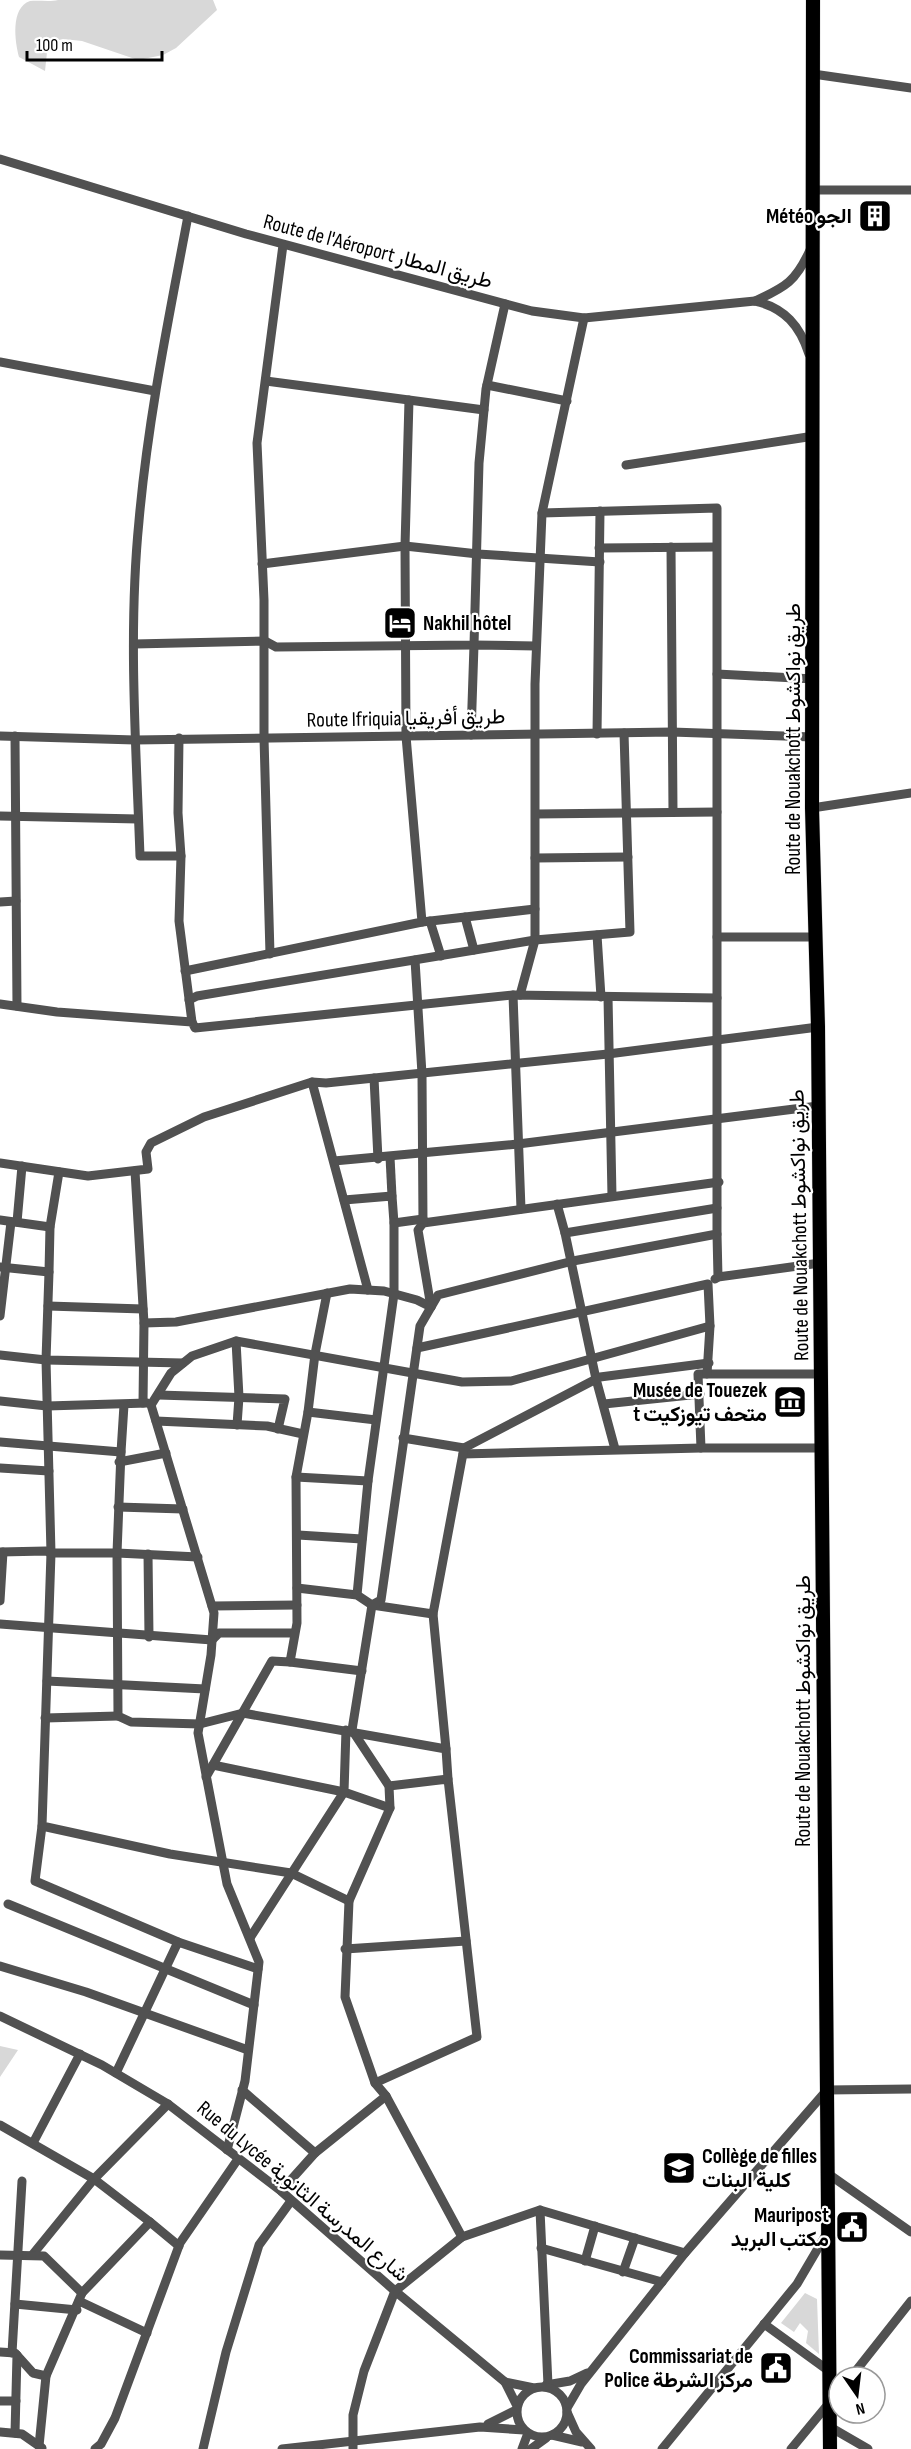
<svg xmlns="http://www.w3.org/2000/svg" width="911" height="2449" font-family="'Sofia Sans Condensed',Vazirmatn,sans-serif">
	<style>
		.green { fill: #d8d8d8 }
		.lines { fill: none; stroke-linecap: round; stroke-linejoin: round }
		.highway-casing { stroke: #dbdbdb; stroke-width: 15 }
		.minor { stroke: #515151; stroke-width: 9 }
		.highway { stroke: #000; stroke-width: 14 }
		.labels { text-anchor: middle; stroke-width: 4.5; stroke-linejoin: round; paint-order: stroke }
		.poi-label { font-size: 21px; font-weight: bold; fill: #000; stroke: #fff; text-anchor: end }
		.street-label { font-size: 21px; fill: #000; stroke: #fff }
	</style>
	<rect width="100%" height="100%" fill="#fff"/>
	<g class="green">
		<path d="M58 0H213L217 10 176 48 163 55 138 60 82 41 63 39 48 43 45 71 19 57C15 42 10 8 30 1 38 0 50 2 58 0Z"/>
		<polygon points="0,2046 18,2050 0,2077"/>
		<polygon points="805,2293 817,2299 819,2354 806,2343 808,2331 800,2323 794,2332 781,2323"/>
	</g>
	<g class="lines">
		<defs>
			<polyline id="highway" points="813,0 812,808 818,1027 830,2449"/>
		</defs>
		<use href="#highway" class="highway-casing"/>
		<g class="minor">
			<polyline points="813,74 911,88"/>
			<path d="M0 159 246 234 532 311 584 318 755 301C785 308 800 326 809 354"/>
			<polyline points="814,190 911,190"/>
			<path d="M755 301C786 287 796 281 810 250"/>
			<polyline points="0,362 155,391"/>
			<polyline points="266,381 484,410"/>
			<polyline points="487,385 567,401"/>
			<polyline points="626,465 814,436"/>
			<polyline points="671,547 673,812"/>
			<polyline points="599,548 716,547"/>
			<polyline points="262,564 405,546 478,554 600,562"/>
			<polyline points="134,644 265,641 276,647 474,645 479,463 486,389 505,304"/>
			<polyline points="717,674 814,679"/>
			<polyline points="597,734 600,511"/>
			<polyline points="471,735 474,645 536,646"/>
			<polyline points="0,736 135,740 672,732 813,737"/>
			<polyline points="15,736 17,1006"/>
			<polyline points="179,738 178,813 181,856 179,921 192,1022"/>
			<polyline points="812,808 911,793"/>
			<polyline points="536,814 717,812"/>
			<polyline points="0,816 138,819"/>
			<path d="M181 856H140C136 745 128 632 139 521 148 418 169 317 188 216"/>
			<polyline points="535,858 628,857"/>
			<polyline points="0,902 16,901"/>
			<polyline points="465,917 474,950"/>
			<polyline points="430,921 441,956"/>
			<polyline points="422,922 535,909"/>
			<polyline points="597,935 601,997"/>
			<polyline points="717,937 817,937"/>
			<polyline points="270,954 264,738 264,600 257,443 283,245"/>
			<polyline points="415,960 422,1074 423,1223 719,1182"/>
			<polyline points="185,971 422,922 406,736 405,546 409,400"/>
			<polyline points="513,995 521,1209"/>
			<polyline points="520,995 535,940 535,684 542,513 584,318"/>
			<polyline points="608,997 612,1196"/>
			<polyline points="189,1000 197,996 535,940 630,932 624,733"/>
			<polyline points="0,1004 57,1012 192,1022 195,1028 513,995 717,998"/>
			<polyline points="374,1078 378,1159"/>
			<polyline points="312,1082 368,1290"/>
			<polyline points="390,1157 392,1196"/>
			<polyline points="334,1161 518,1144 818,1106"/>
			<polyline points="0,1163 88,1176 148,1169 146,1152 151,1143 204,1117 312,1082 326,1083 608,1054 818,1027"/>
			<polyline points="135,1171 144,1323 143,1403"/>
			<polyline points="344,1200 392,1196 394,1223"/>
			<polyline points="557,1204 565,1233"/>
			<polyline points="0,1220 50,1227"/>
			<polyline points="17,1222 22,1166"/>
			<polyline points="423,1223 418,1230 431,1307"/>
			<polyline points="0,1267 49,1272 50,1227 59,1172"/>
			<polyline points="49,1272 46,1360 51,1553 42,1826 170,1854 291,1873 349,1901"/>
			<polyline points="718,1277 820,1263"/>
			<polyline points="715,1279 718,1277 717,1234"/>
			<polyline points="48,1306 143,1309"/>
			<polyline points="0,1316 11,1222"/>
			<polyline points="144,1323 176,1322 350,1289 384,1291 417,1300 431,1307"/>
			<polyline points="236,1341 239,1397 237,1425"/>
			<polyline points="417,1348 708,1284 710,1326"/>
			<polyline points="0,1355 46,1360 183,1363"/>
			<polyline points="158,1395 285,1399 278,1429"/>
			<polyline points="0,1401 47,1406 147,1403"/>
			<polyline points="604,1404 700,1394"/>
			<polyline points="308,1412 376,1420"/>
			<polyline points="156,1421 267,1426 303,1434"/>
			<polyline points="403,1438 464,1448"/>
			<polyline points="0,1442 121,1452 117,1553 118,1716 131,1722 200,1724 243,1713 446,1749 448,1779"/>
			<polyline points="701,1448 698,1374 821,1374"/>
			<polyline points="615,1449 596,1379 565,1233 717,1208"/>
			<polyline points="121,1452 124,1405"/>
			<polyline points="463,1454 701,1448 822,1448"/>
			<polyline points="119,1462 166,1453"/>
			<polyline points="0,1468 49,1471"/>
			<polyline points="296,1477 368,1481"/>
			<polyline points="118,1507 183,1509"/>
			<polyline points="298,1535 362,1539"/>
			<polyline points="0,1552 46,1551 51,1553 117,1553 198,1557"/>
			<polyline points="148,1554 149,1637"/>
			<polyline points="297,1588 357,1595 372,1605 433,1614 464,1448 600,1377 709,1363"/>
			<polyline points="357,1595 368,1481 394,1294 394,1223 423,1219"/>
			<polyline points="0,1601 3,1552"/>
			<polyline points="212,1606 297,1605"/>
			<polyline points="433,1614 446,1749"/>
			<polyline points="0,1624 212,1640 219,1633 294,1633"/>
			<polyline points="290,1662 362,1671"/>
			<polyline points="47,1681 205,1689"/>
			<polyline points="45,1718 118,1716"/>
			<polyline points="346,1730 344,1792 390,1808"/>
			<polyline points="213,1765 344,1792 250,1938"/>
			<polyline points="206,1777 272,1661 290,1662 297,1623 296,1477 308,1412 315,1354 327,1293"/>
			<polyline points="42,1826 35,1881 178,1942"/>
			<polyline points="8,1904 254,2005"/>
			<polyline points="345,1949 466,1941"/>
			<polyline points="0,1966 86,1992 248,2050"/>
			<polyline points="0,2016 102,2065 168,2104 281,2191 395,2291 505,2382 517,2406"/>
			<polyline points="116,2073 178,1942 258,1969"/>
			<polyline points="375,2083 477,2037 448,1779 389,1786"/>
			<polyline points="242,2090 315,2153"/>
			<polyline points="0,2125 94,2179 150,2222"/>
			<polyline points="33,2143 80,2054"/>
			<polyline points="227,2150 245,2081 259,1962 227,1884 198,1733 211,1655 214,1613 151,1405 171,1373 192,1356 236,1341 462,1382 511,1381 710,1326 707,1374"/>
			<polyline points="827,2173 911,2232"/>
			<polyline points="281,2191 315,2153 386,2096"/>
			<polyline points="540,2210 548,2385"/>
			<polyline points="462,2237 386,2096 375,2083 345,1997 349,1901 390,1808 389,1786 352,1730 372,1605 381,1600 420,1326 438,1295 573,1261 717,1234 717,508 542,513"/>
			<polyline points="541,2248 662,2282"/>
			<polyline points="33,2254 94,2179 168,2104"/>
			<polyline points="0,2255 44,2256 82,2293"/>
			<polyline points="585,2261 595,2226"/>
			<polyline points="623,2272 635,2238"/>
			<polyline points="79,2301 147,2333"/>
			<polyline points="15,2304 77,2310"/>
			<polyline points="764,2324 829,2371"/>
			<polyline points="0,2352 15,2353 33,2373 46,2376 82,2293 150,2222 179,2246"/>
			<polyline points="12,2353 22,2181"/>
			<polyline points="851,2377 911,2301"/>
			<polyline points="505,2382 534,2388"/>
			<polyline points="546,2385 570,2381 587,2373"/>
			<circle cx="542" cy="2412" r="25"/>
			<polyline points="0,2401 16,2401"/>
			<polyline points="567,2408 581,2384 685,2253 827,2090 911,2089"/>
			<polyline points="567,2412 576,2432 591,2449"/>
			<polyline points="488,2424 516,2410"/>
			<polyline points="830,2427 868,2449"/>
			<polyline points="0,2432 22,2434 42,2448"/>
			<polyline points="15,2433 17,2355"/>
			<polyline points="552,2435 582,2442"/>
			<polyline points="39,2446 46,2376"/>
			<polyline points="95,2449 101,2444 115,2418 180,2243 238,2159"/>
			<polyline points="203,2449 226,2352 259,2245 291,2201"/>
			<polyline points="282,2449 480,2427 524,2430"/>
			<polyline points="353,2449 353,2415 364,2371 395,2291 462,2237 540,2210 685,2253"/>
			<polyline points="522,2449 528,2433"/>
			<polyline points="531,2449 546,2438"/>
			<polyline points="662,2449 797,2284 827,2233"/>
			<polyline points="791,2449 839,2391"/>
		</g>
		<use href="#highway" class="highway"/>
	</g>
	<defs>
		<symbol id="building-square" viewBox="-11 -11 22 22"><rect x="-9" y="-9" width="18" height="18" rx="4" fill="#000" stroke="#fff"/><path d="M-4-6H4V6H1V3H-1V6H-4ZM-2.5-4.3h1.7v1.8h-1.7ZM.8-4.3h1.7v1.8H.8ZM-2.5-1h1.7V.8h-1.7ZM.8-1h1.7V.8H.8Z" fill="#fff"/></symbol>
		<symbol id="hotel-square" viewBox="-11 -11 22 22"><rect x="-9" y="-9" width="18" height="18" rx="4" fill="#000" stroke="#fff"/><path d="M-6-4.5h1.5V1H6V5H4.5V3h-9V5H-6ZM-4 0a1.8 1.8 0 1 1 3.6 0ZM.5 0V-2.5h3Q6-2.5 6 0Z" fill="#fff"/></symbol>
		<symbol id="museum-square" viewBox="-11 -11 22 22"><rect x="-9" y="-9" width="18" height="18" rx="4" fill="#000" stroke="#fff"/><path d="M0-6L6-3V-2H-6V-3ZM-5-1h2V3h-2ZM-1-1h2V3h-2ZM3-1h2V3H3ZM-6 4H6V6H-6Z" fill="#fff"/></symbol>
		<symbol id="school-square" viewBox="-11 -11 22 22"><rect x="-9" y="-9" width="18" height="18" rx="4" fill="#000" stroke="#fff"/><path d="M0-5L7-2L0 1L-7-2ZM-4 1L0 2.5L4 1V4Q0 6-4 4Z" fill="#fff"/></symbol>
		<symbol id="civic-square" viewBox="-11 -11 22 22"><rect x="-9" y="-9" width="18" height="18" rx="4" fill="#000" stroke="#fff"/><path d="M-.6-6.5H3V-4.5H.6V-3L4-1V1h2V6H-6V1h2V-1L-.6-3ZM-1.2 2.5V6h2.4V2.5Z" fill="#fff"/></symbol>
	</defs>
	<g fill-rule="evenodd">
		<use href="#building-square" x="856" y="197" width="38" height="38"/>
		<use href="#hotel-square" x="381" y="604" width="38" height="38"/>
		<use href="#museum-square" x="771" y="1383" width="38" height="38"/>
		<use href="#school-square" x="660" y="2149" width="38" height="38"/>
		<use href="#civic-square" x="833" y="2208" width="38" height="38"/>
		<use href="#civic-square" x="757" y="2349" width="38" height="38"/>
	</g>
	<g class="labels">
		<g class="poi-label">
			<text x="852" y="223">Météo الجو</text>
			<text x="423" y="630" text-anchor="start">Nakhil hôtel</text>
			<text x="767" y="1397">Musée de Touezek<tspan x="767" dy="24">t متحف تيوزكيت</tspan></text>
			<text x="702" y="2163" text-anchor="start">Collège de filles<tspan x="702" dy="24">كلية البنات</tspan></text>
			<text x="829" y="2222">Mauripost<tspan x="829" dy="24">مكتب البريد</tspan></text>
			<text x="753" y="2363">Commissariat de<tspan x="753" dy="24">Police مركز الشرطة</tspan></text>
		</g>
		<g class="street-label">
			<text transform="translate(378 251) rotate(15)" y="7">Route de l'Aéroport طريق المطار</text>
			<text transform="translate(406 718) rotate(-1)" y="7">Route Ifriquia طريق أفريقيا</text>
			<text transform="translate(793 739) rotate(-90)" y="7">Route de Nouakchott طريق نواكشوط</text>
			<text transform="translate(799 1225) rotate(-91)" y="7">Route de Nouakchott طريق نواكشوط</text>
			<text transform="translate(803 1711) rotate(-90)" y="7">Route de Nouakchott طريق نواكشوط</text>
			<text transform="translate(303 2191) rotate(40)" y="7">Rue du Lycée شارع المدرسة الثانوية</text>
		</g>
	</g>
	<g transform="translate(857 2395) rotate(166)"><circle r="28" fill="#ffffff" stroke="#999999" stroke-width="1.5"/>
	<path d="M0-4.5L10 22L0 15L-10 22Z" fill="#000000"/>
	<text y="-9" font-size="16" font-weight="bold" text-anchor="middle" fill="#000000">N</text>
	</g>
	<path d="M27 51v9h135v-9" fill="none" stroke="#000000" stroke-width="3"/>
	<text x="36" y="51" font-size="18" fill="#000000" stroke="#ffffff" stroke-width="4.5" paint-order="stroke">100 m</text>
</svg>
